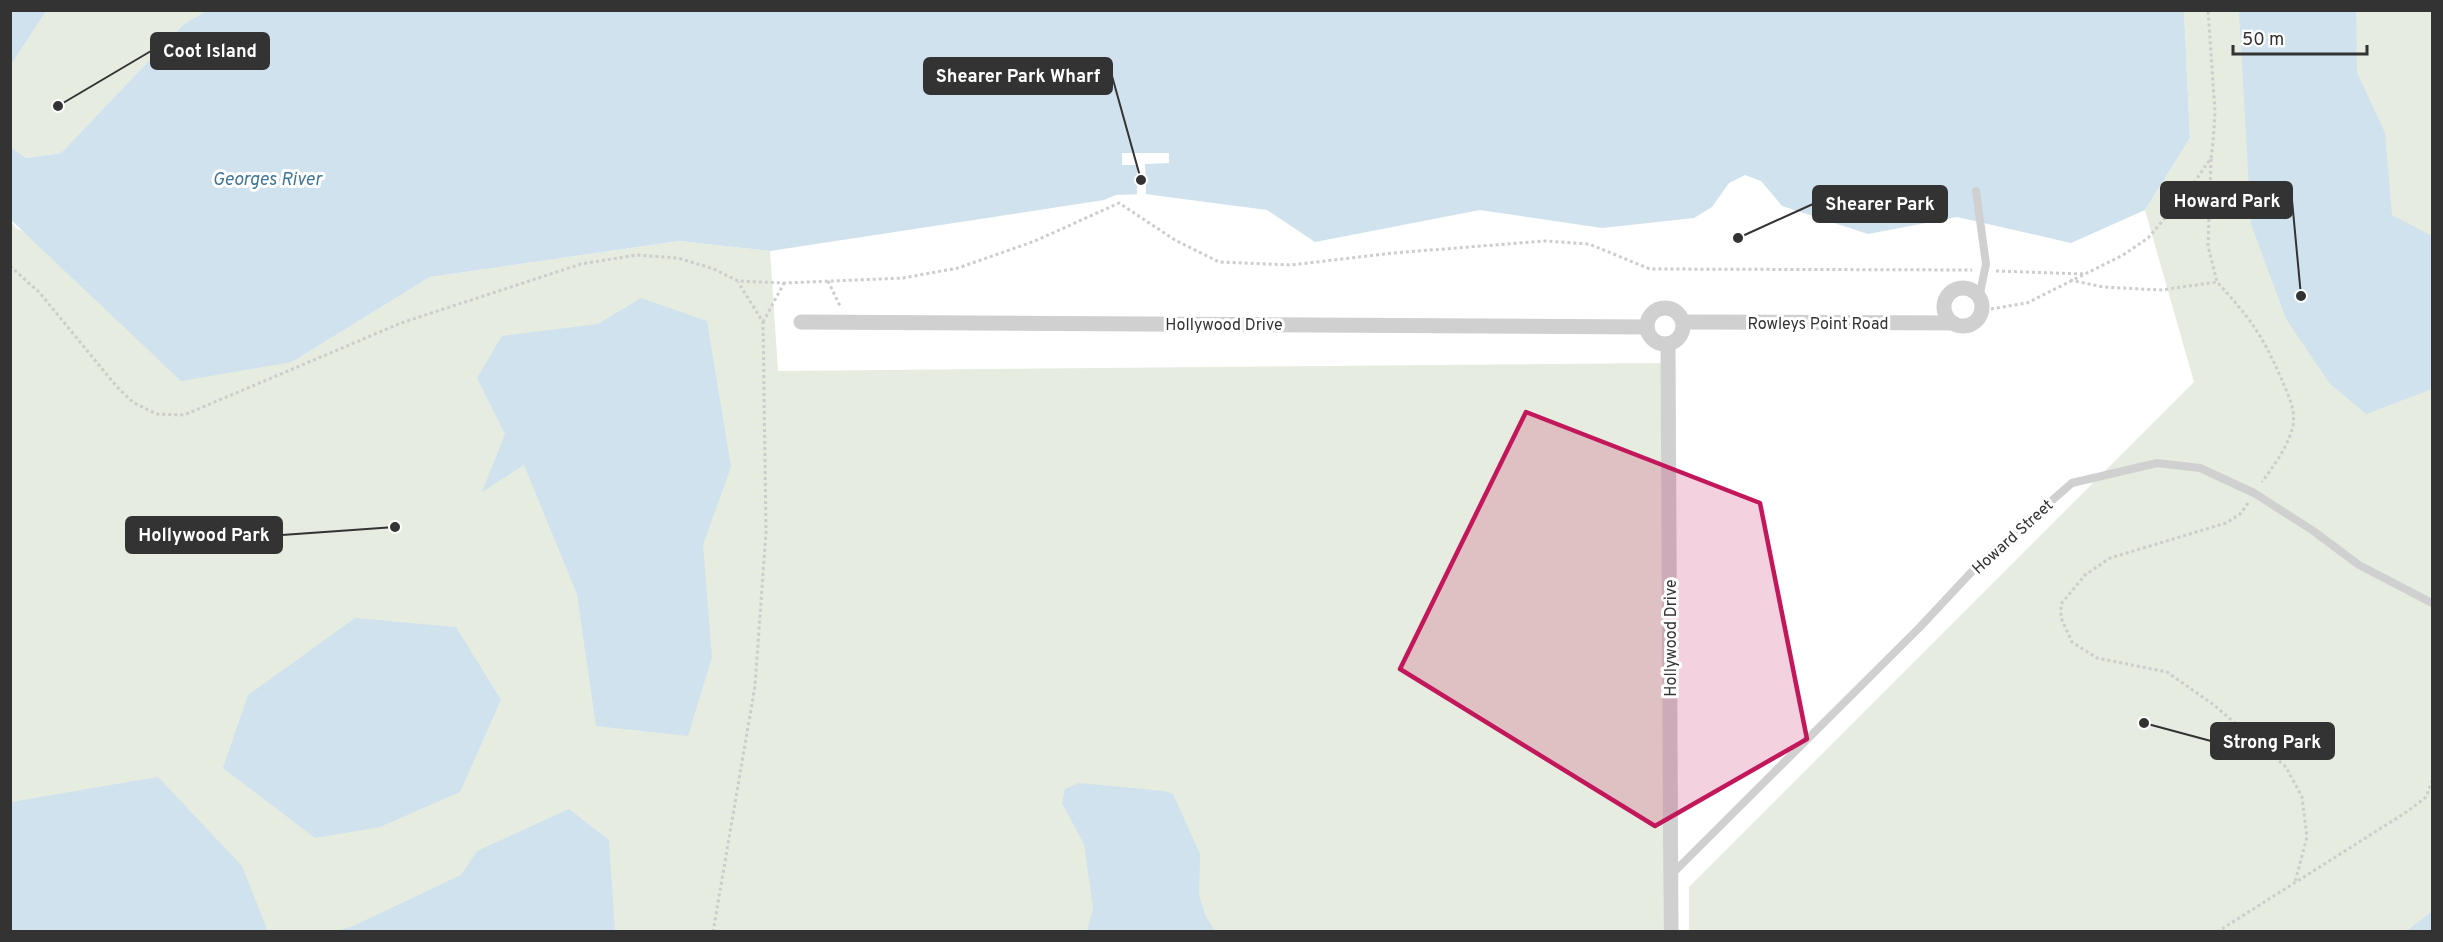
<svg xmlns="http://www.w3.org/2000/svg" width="2443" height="942" font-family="Overpass,sans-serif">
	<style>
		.green { fill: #e6ecdf }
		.water { fill: #cfe2ee }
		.pier { fill: #fff }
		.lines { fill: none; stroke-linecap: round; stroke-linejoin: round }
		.path { stroke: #cdcdcd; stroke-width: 3; stroke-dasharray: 3 3; stroke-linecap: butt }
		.lane { stroke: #d0d0d0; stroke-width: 8 }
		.street { stroke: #d0d0d0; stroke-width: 15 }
		.marked { fill: #c2185b; fill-opacity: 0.2; stroke: #c2185b; stroke-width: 4.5; stroke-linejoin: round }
		.labels { text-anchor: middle; stroke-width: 6; stroke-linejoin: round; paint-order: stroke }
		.street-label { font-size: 16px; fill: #333; stroke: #fff }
		.water-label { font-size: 18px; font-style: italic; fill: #3f7597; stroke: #fff }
		.leader { fill: none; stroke: #333; stroke-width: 2 }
		.callout-dot { fill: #333; stroke: #fff; stroke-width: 2 }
		.callout { fill: #333; stroke: #333; stroke-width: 2 }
		.callout-label { font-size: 18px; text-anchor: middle; font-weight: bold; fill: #fff }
	</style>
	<rect width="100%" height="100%" fill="#fff"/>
	<g class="green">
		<polygon points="46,11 206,11 184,24 61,153 26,158 11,147 11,65"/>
		<polygon points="2184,11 2432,11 2432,911 2407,932 1689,932 1689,887 2194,382 2145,210 2190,138"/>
		<polygon points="10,220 16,228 292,362 430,277 679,241 770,251 778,371 1665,363 1663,931 11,931"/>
	</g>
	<g class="water">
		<polygon points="11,10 46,11 11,65 10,11"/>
		<polygon points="206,11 2184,11 2190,138 2145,210 2071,243 1957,217 1868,234 1782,206 1761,181 1745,175 1729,183 1712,207 1694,218 1602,228 1480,210 1315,242 1267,210 1145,194 1116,195 1104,200 770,251 679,241 430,277 292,362 181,381 11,220 11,147 26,158 61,153 184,24"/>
		<polygon points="2239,11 2356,11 2357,72 2385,133 2392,215 2432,236 2432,389 2366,414 2330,384 2286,319 2251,224"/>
		<polygon points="641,298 707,321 731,467 703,545 712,657 688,736 596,726 577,594 524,465 482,492 505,434 477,378 502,336 598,324"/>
		<polygon points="355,618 456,627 501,700 460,792 380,827 315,838 223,768 248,695"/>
		<polygon points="158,777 242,866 267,929 263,932 11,931 11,802"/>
		<polygon points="1079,783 1164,791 1173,794 1200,854 1199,895 1206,917 1215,931 1087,931 1093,909 1084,844 1062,803 1065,789"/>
		<polygon points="569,809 609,840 615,931 336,931 351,927 461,875 477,851"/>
		<polygon points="2432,911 2432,931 2407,931"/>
	</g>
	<polygon class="pier" points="1122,153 1169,153 1169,163 1145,164 1146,194 1137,195 1137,165 1122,165"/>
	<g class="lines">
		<g class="path">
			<polyline points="2211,159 2208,246 2217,282"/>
			<polyline points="10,266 39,292 117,387 134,403 157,414 184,415 401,323 581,264 636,255 678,258 714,269 738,281 784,283 903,278 958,268 1035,241 1119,203 1175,240 1219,262 1291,265 1393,253 1545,241 1589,244 1650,269 1972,270"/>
			<polyline points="1996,271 2084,274"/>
			<path d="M2070 280 2103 287 2161 290 2217 282C2249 317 2262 334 2281 378 2287 393 2296 408 2293 426 2288 447 2274 465 2262 482"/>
			<polyline points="828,281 840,306"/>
			<polyline points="1985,310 2027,303 2123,255 2148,238 2189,190 2211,158 2213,143 2215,112 2208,10"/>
			<polyline points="763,322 784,283"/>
			<polyline points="2248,503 2240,514 2226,523 2110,558 2085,575 2061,604 2061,618 2072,642 2097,658 2167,672 2214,705 2286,767 2302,797 2307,837 2295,882"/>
			<polyline points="713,932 755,686 766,532 763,322 738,282"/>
			<polyline points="2217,932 2408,811 2426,797 2432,781"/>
		</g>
		<g class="lane">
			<polyline points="1976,191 1986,264 1979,298"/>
			<polyline points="1673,873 1920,627 1978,565 2072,483 2157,463 2200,468 2254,493 2312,530 2359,565 2432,603"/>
		</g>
		<g class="street">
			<circle cx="1963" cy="307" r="19"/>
			<circle cx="1665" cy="326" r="18"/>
			<polyline points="801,322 1647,327"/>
			<polyline points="1683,322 1953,323"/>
			<polyline points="1668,344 1671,932"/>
		</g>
	</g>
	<path class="marked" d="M1526 412 1760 503 1807 739 1655 826 1400 669Z"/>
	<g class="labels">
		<g class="street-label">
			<text x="1818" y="329">Rowleys Point Road</text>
			<text x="1224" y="330">Hollywood Drive</text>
			<text transform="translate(2012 536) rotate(-42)" y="6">Howard Street</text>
			<text transform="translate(1670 638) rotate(-90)" y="6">Hollywood Drive</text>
		</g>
		<g class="water-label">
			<text x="267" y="185">Georges River</text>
		</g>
	</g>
	<path class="leader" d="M58 106L151 51M1141 180L1112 76M2301 296L2292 200M1738 238L1813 204M395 527L282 535M2144 723L2211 741"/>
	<g class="callout-dot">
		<circle cx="58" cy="106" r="6"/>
		<circle cx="1141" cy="180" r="6"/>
		<circle cx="2301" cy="296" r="6"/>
		<circle cx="1738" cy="238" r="6"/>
		<circle cx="395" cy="527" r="6"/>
		<circle cx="2144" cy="723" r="6"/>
	</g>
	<g class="callout">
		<rect x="151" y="33" width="118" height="36" rx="6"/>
		<rect x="924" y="58" width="188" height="36" rx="6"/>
		<rect x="2161" y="182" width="131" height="36" rx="6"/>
		<rect x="1813" y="186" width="134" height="36" rx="6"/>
		<rect x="126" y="517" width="156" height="36" rx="6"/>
		<rect x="2211" y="723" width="123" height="36" rx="6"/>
	</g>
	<g class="callout-label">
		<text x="210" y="57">Coot Island</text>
		<text x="1018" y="82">Shearer Park Wharf</text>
		<text x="2227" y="207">Howard Park</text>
		<text x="1880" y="210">Shearer Park</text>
		<text x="204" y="541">Hollywood Park</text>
		<text x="2272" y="748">Strong Park</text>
	</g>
	<rect width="2443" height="942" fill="none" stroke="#333333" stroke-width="24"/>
	<path d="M2233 45v9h134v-9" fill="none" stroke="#333333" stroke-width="3"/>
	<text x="2242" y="45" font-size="18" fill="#333333" stroke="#ffffff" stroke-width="4.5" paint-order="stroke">50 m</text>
</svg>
